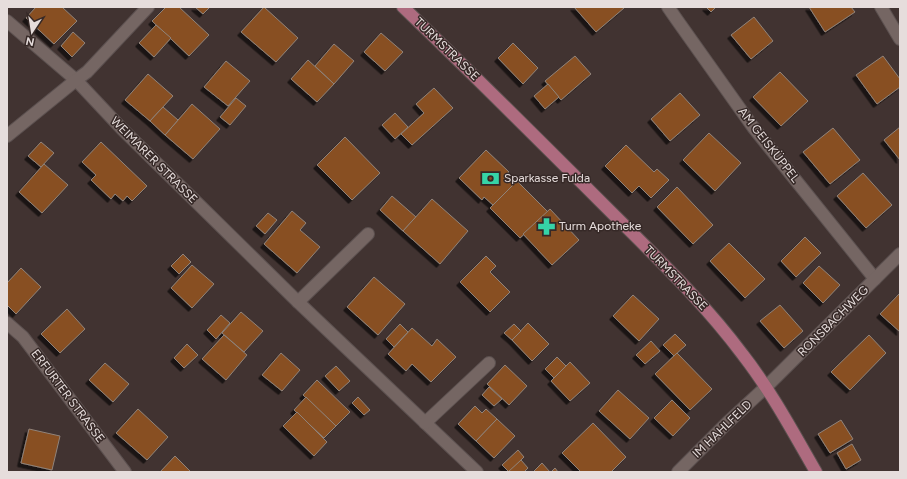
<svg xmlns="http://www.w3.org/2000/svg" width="907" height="479" font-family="Figtree,sans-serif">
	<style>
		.building { fill: #884f21; stroke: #90837a; filter: url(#shadow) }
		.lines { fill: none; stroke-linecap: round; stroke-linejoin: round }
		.minor-casing { stroke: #5c5150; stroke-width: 14 }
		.major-casing { stroke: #5c5150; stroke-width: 14 }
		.minor { stroke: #756663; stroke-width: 12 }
		.major { stroke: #ae6b7f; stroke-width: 12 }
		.labels { text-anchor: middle; stroke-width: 3; stroke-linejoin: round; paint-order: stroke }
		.street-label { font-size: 12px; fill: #e6dddc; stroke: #362927 }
		.poi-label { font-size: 12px; fill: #e6dddc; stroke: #362927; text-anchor: start }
	</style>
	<defs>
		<filter id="shadow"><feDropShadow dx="-3.5" dy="3.5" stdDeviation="0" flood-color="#0009"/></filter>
	</defs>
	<rect width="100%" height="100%" fill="#413331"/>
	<g class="building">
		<polygon points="36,7 62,7 77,21 54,44 26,18"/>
		<polygon points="166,7 179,7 209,35 189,56 152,21"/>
		<polygon points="195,7 210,7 203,14"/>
		<polygon points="264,7 298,38 276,62 241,32"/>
		<polygon points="574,7 623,7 624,8 596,32"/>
		<polygon points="706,7 716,7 711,12"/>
		<polygon points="809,7 851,7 855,12 825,32"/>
		<polygon points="754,17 773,41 751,59 731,35"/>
		<polygon points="156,25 171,38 154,57 139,43"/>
		<polygon points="73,32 85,43 72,57 61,46"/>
		<polygon points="381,33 403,52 385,71 364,52"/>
		<polygon points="513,43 538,68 523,84 498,58"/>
		<polygon points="334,44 354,61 334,84 315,66"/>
		<polygon points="575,56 591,74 561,100 545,81"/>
		<polygon points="883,56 900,79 900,87 877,104 856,75"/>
		<polygon points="308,60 334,84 317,102 291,79"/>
		<polygon points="226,61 250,81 228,106 204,87"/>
		<polygon points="780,72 808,101 781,126 753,97"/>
		<polygon points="148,74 173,96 150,121 125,100"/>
		<polygon points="548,84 559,97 545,109 534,96"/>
		<polygon points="434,88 453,108 412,145 401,134 424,113 416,104"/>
		<polygon points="680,93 700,115 670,141 651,119"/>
		<polygon points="236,98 246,106 230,125 220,117"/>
		<polygon points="192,104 220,129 193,159 165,135"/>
		<polygon points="163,107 178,120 165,135 150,121"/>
		<polygon points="395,113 408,127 395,139 382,125"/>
		<polygon points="900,127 900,160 884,140"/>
		<polygon points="833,128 860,160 830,184 803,152"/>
		<polygon points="709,133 741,163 715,191 683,160"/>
		<polygon points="345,137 380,173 352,200 317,165"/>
		<polygon points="41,142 54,153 41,167 28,156"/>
		<polygon points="101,142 147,186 132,201 127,196 123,201 115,194 111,199 91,180 96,175 82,162"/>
		<polygon points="626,145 654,172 657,169 669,180 651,198 639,186 632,193 605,166"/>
		<polygon points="486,150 509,172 505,175 514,184 493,205 484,197 482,200 459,178"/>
		<polygon points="44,164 68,185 42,213 19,192"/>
		<polygon points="863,173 892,205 866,228 837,196"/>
		<polygon points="517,181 548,212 520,238 490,208"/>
		<polygon points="677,187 713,225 693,244 657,207"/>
		<polygon points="392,196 416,217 403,231 380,210"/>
		<polygon points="432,199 468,231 440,264 403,231"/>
		<polygon points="550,209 579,240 552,265 523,234"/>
		<polygon points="292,211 306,223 300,230 320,247 297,273 264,244"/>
		<polygon points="268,213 277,220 265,234 256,226"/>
		<polygon points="805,237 821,253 796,277 781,261"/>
		<polygon points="729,243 765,279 745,298 710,261"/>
		<polygon points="183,254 191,262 179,274 171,266"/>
		<polygon points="486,256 496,266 490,272 510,292 490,312 460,282"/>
		<polygon points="192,265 214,284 192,308 171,288"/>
		<polygon points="819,266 840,285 823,303 803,283"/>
		<polygon points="21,268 41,287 16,314 7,305 7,283"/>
		<polygon points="374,277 405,304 378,335 347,307"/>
		<polygon points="900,293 900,332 880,314"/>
		<polygon points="633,295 659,319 639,341 613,316"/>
		<polygon points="780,305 803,331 784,348 760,321"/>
		<polygon points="67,309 85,329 60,353 41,334"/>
		<polygon points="241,312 263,331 244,352 222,333"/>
		<polygon points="221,315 230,323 216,339 207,330"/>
		<polygon points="528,323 549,344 532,361 512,340"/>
		<polygon points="400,324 408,332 394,347 386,339"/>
		<polygon points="514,324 521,331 512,340 504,333"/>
		<polygon points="412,328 432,346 437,339 456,357 431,382 412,364 406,371 388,354"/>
		<polygon points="675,334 686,345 674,356 663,345"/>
		<polygon points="224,335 247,355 226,380 202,359"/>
		<polygon points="869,335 886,353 850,390 831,372"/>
		<polygon points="651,341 660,351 645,364 636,355"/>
		<polygon points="187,344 198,355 184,368 174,358"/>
		<polygon points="281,353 300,370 282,391 262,375"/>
		<polygon points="677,353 712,389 690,410 655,374"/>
		<polygon points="557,357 566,366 554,378 545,369"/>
		<polygon points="570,362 590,383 570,401 551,381"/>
		<polygon points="105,363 129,384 113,402 89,380"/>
		<polygon points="505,365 527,386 509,405 487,384"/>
		<polygon points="336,366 350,381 339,391 325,376"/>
		<polygon points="317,380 350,412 336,426 303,395"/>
		<polygon points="489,387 502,399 494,406 482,395"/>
		<polygon points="618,390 649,418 630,439 599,411"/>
		<polygon points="306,397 336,426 324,438 294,410"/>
		<polygon points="358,397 370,410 364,415 352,403"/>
		<polygon points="672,400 690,418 673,436 654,418"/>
		<polygon points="475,406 482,413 486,409 497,419 476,441 458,424"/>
		<polygon points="138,409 168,437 147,460 116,433"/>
		<polygon points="297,412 327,442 314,456 283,426"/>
		<polygon points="497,419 515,436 494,458 476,441"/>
		<polygon points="841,420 853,439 830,453 818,434"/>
		<polygon points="593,423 626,457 611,472 581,472 562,453"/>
		<polygon points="29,429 60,436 52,470 21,463"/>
		<polygon points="852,444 861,460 846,469 837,453"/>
		<polygon points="518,450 524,457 509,472 502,465"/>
		<polygon points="175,456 191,472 160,472"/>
		<polygon points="521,460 528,468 524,472 508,472"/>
		<polygon points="542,463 550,472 533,472"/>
		<polygon points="555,468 558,472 551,472"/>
	</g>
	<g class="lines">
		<defs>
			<g id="minor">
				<polyline points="668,7 677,20 753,127 875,279"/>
				<polyline points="881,7 900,39"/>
				<polyline points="7,21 76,80 122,129 298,302 477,472"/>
				<polyline points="7,136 76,80 87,72 148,7"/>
				<polyline points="298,302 368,234"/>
				<polyline points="7,323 23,337 125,472"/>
				<polyline points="425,423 489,363"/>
				<polyline points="678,472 727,423 766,387 900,254"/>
			</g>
			<path id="major" d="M403 7C472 73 539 140 607 208 654 255 703 301 743 355 771 391 793 432 816 472"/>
		</defs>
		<use href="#minor" class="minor-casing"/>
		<use href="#major" class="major-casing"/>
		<use href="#minor" class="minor"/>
		<use href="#major" class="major"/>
	</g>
	<defs>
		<symbol id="bank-bare" viewBox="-9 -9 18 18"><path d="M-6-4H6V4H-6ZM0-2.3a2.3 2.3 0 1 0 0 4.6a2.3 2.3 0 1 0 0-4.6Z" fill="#36d4a7" stroke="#362927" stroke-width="2.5" paint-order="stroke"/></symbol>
		<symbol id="pharmacy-bare" viewBox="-9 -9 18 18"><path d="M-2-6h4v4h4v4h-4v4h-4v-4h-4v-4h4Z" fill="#36d4a7" stroke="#362927" stroke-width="2.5" paint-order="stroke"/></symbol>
	</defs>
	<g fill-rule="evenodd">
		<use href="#bank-bare" x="478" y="166" width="25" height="25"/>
		<use href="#pharmacy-bare" x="534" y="214" width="25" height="25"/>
	</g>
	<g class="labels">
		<g class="street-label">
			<text transform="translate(447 49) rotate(44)" y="4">TURMSTRASSE</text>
			<text transform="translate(769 145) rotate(52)" y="4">AM GEISKÜPPEL</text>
			<text transform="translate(154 160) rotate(45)" y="4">WEIMARER STRASSE</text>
			<text transform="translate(676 278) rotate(46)" y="4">TURMSTRASSE</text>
			<text transform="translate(833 321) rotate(-45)" y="4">RONSBACHWEG</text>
			<text transform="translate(68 396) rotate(53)" y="4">ERFURTER STRASSE</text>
			<text transform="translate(722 429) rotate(-44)" y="4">IM HAHLFELD</text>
		</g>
		<g class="poi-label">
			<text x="504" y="182">Sparkasse Fulda</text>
			<text x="559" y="230">Turm Apotheke</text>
		</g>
	</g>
	<rect width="907" height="479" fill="none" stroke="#e6dddc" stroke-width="16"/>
	<g transform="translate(32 32) rotate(192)" stroke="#362927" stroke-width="3" paint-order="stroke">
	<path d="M0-3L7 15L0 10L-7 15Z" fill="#e6dddc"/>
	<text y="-6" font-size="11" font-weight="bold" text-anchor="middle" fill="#e6dddc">N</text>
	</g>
</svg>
